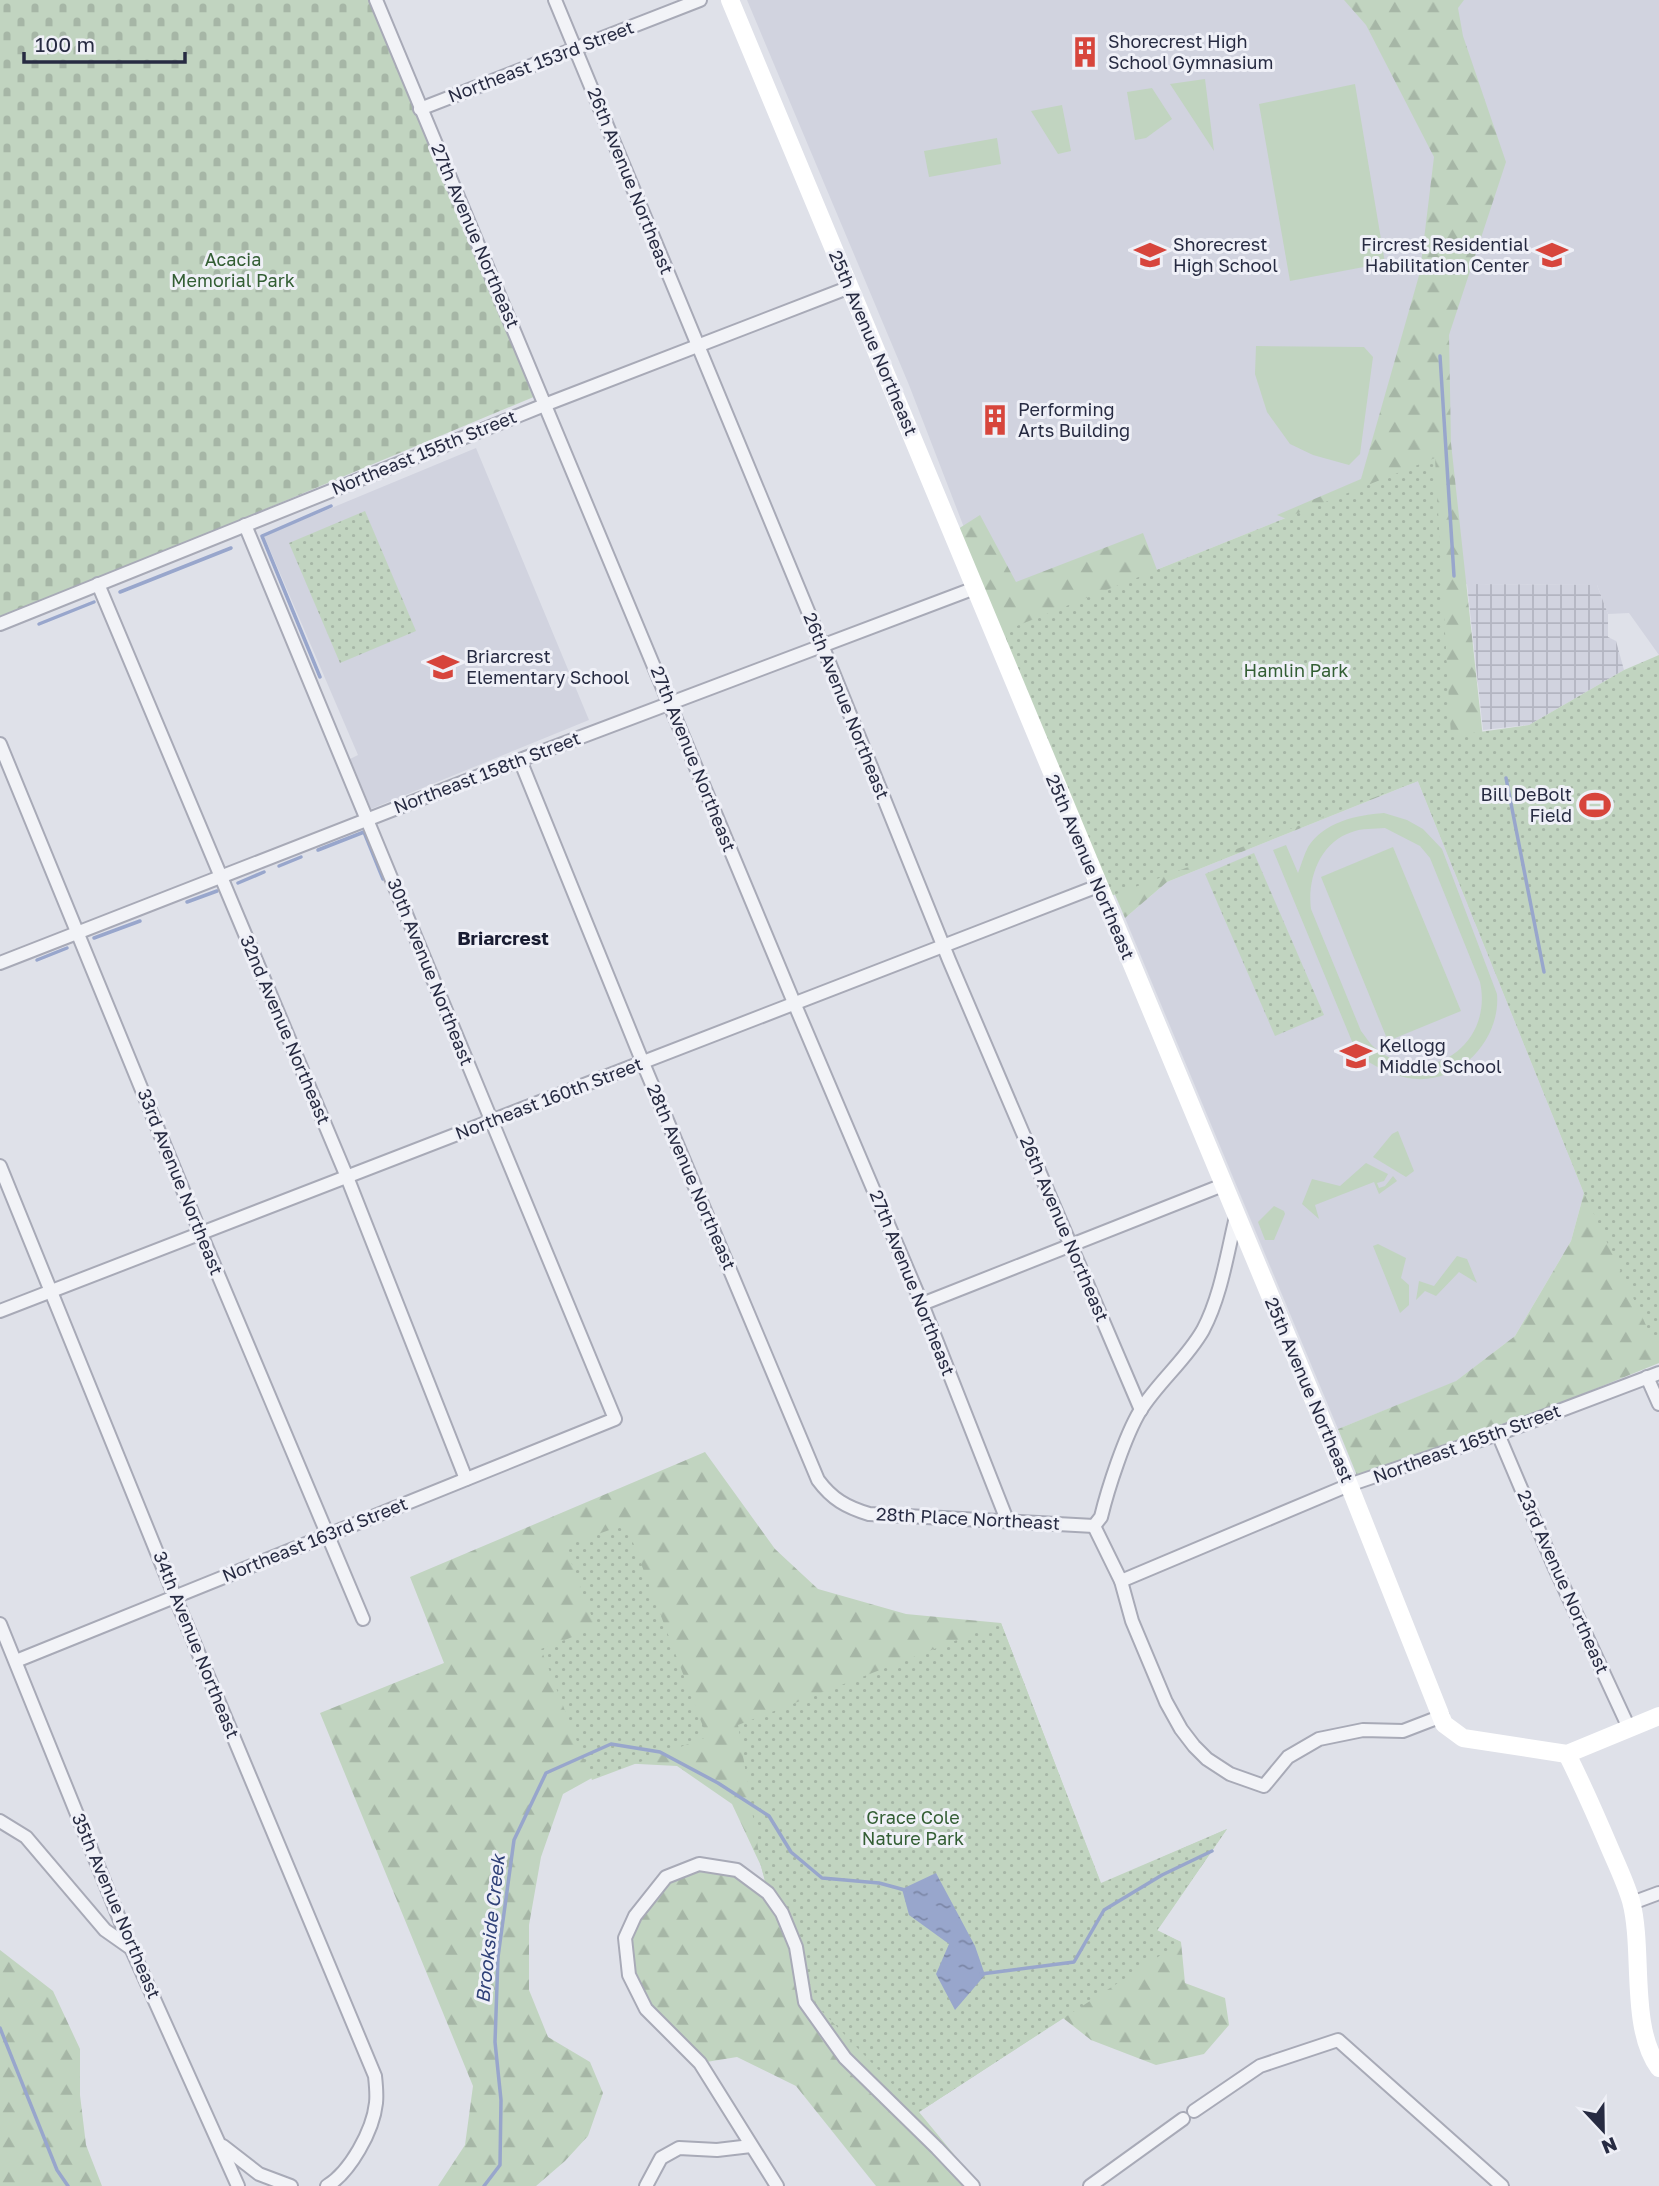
<svg xmlns="http://www.w3.org/2000/svg" width="1659" height="2186" font-family="'Golos Text',sans-serif">
	<style>
		.built { fill: #d1d3df }
		.industrial { fill: url(#industrial-grid) }
		.grass { fill: #c1d4c0; fill-rule: evenodd }
		.forest { fill: url(#forest-firs) }
		.cemetery { fill: url(#cemetery-stones) }
		.park { fill: url(#park-dots) }
		.water { fill: url(#water-ripples) }
		.lines { fill: none; stroke-linecap: round; stroke-linejoin: round }
		.stream { stroke: #98a6cc; stroke-width: 3.5 }
		.street-casing { stroke: #a8aab7; stroke-width: 16 }
		.street { stroke: #f2f3f7; stroke-width: 12 }
		.secondary { stroke: #fff; stroke-width: 18 }
		.labels { text-anchor: middle; stroke-width: 6; stroke-linejoin: round; paint-order: stroke }
		.poi-label { font-size: 18px; fill: #272b42; stroke: #eff0f7; text-anchor: start }
		.street-label { font-size: 18px; fill: #272b42; stroke: #eff0f7 }
		.park-label { font-size: 18px; fill: #335e34; stroke: #eff0f7 }
		.neighbourhood-label { font-size: 19px; font-weight: bold; fill: #191c32; stroke: #eff0f7 }
		.water-label { font-size: 19px; font-style: italic; fill: #2e4078; stroke: #eff0f7 }
	</style>
	<defs>
		<pattern id="industrial-grid" width="8" height="8" patternUnits="userSpaceOnUse" patternTransform="scale(1.75)"><rect width="8" height="8" fill="#d1d3df"/><path d="M0 4h8M4 0v8" fill="none" stroke="#b3b5c1"/></pattern>
		<pattern id="forest-firs" width="22" height="20" patternUnits="userSpaceOnUse" patternTransform="scale(1.75)"><rect width="22" height="20" fill="#c1d4c0"/><path d="M5 1l3.5 6h-7zM16 11l3.5 6h-7z" fill="#a6b6a6"/></pattern>
		<pattern id="cemetery-stones" width="16" height="16" patternUnits="userSpaceOnUse" patternTransform="scale(1.75)"><rect width="16" height="16" fill="#c1d4c0"/><path d="M2 7V4a2 2 0 0 1 4 0v3zM10 15v-3a2 2 0 0 1 4 0v3z" fill="#a6b6a6"/></pattern>
		<pattern id="park-dots" width="8" height="8" patternUnits="userSpaceOnUse" patternTransform="scale(1.75)"><rect width="8" height="8" fill="#c1d4c0"/><path d="M2 2h.1M6 6h.1" fill="none" stroke="#a6b6a6" stroke-width="1.8" stroke-linecap="round"/></pattern>
		<pattern id="water-ripples" width="26" height="14" patternUnits="userSpaceOnUse" patternTransform="scale(1.75)"><rect width="26" height="14" fill="#98a6cc"/><path d="M2 4q2-2 4 0t4 0M15 11q2-2 4 0t4 0" fill="none" stroke="#7c87a7"/></pattern>
	</defs>
	<rect width="100%" height="100%" fill="#dfe1e9"/>
	<g class="built">
		<polygon points="747,0 1659,0 1659,655 1629,613 1608,614 1597,585 1442,584 1435,458 1004,631 909,385"/>
		<polygon points="476,448 589,720 371,809 350,759 358,755 264,536"/>
		<polygon points="1418,781 1584,1193 1571,1241 1515,1336 1455,1382 1338,1429 1125,918 1167,882"/>
	</g>
	<polygon class="industrial" points="1467,584 1597,585 1608,614 1608,637 1616,641 1624,670 1529,725 1483,730"/>
	<g class="grass">
		<polygon points="1205,79 1214,151 1170,84"/>
		<polygon points="1355,84 1385,263 1290,281 1259,104"/>
		<polygon points="1152,88 1172,119 1146,138 1135,140 1127,92"/>
		<polygon points="1062,105 1071,151 1058,154 1031,111"/>
		<polygon points="997,138 1001,164 929,177 924,151"/>
		<polygon points="1256,346 1364,347 1373,357 1360,454 1349,465 1313,455 1290,444 1267,412 1255,374"/>
		<path d="M1384 813 1407 820 1423 829 1442 849 1497 994C1501 1041 1457 1087 1408 1078 1390 1075 1374 1065 1358 1056L1273 850 1286 845 1298 873C1301 865 1304 855 1308 847 1324 822 1356 815 1384 813ZM1385 828 1420 846 1430 858 1480 982C1494 1046 1426 1091 1375 1048 1369 1043 1365 1036 1361 1031L1311 909C1307 879 1320 842 1352 832 1362 828 1374 829 1385 828Z"/>
		<polygon points="1393,847 1461,1011 1388,1041 1321,877"/>
		<polygon points="1398,1131 1414,1171 1406,1177 1373,1157 1392,1134"/>
		<polygon points="1366,1163 1388,1174 1384,1181 1377,1183 1379,1188 1385,1186 1393,1176 1397,1181 1379,1194 1374,1182 1315,1205 1319,1219 1302,1204 1312,1179 1340,1186"/>
		<polygon points="1274,1206 1284,1211 1285,1214 1274,1240 1265,1240 1258,1222"/>
		<polygon points="1378,1244 1406,1258 1401,1278 1409,1285 1409,1305 1400,1313 1373,1246"/>
		<polygon points="1457,1256 1467,1259 1477,1283 1459,1272 1436,1296 1425,1291 1416,1300 1419,1281 1434,1286"/>
	</g>
	<g class="forest">
		<polygon points="1344,0 1464,0 1458,8 1463,36 1506,162 1449,335 1451,443 1483,738 1659,897 1659,1363 1496,1429 1358,1478 1338,1429 1456,1381 1515,1336 1571,1241 1584,1193 1418,781 1167,882 1125,918 958,529 980,515 1016,582 1143,533 1157,570 1296,523 1277,515 1361,479 1420,272 1434,157 1366,25"/>
		<polygon points="705,1452 775,1549 818,1589 906,1614 1001,1623 1101,1884 1227,1829 1157,1931 1181,1942 1185,1983 1225,1998 1229,2025 1204,2054 1156,2065 1091,2040 1063,2018 919,2112 980,2186 876,2186 796,2086 737,2057 700,2063 646,2009 629,1975 625,1938 666,1877 699,1864 737,1870 768,1891 761,1866 732,1804 677,1766 619,1763 563,1794 541,1857 529,1925 529,1990 548,2037 590,2062 603,2093 588,2136 565,2161 536,2186 438,2186 465,2145 473,2086 320,1713 444,1663 410,1577"/>
		<polygon points="0,1950 53,1991 80,2049 80,2095 86,2145 102,2186 0,2186"/>
	</g>
	<polygon class="cemetery" points="0,0 376,0 536,396 0,620"/>
	<g class="park">
		<polygon points="1435,458 1451,736 1529,725 1624,670 1659,655 1659,1348 1652,1338 1584,1193 1418,781 1103,899 1058,790 1004,631"/>
		<polygon points="365,511 416,631 340,663 289,543"/>
		<polygon points="1254,853 1324,1015 1275,1036 1205,874"/>
		<polygon points="626,1524 707,1737 592,1780 541,1649 596,1628 565,1546"/>
		<polygon points="1001,1623 1101,1883 1227,1829 1157,1930 1181,1942 919,2112 817,2006 796,1947 768,1893 761,1866 738,1725"/>
	</g>
	<polygon class="water" points="936,1873 975,1946 985,1975 955,2010 936,1974 949,1944 909,1915 902,1889"/>
	<g class="lines">
		<g class="stream">
			<polyline points="1440,356 1454,576"/>
			<polyline points="120,592 231,548"/>
			<polyline points="39,624 94,602"/>
			<polyline points="320,677 262,536 331,506"/>
			<polyline points="1506,778 1544,972"/>
			<polyline points="318,850 364,832 383,879"/>
			<polyline points="279,866 301,857"/>
			<polyline points="238,883 264,872"/>
			<polyline points="187,902 217,891"/>
			<polyline points="94,938 140,921"/>
			<polyline points="37,960 67,948"/>
			<polyline points="981,1974 1074,1962 1104,1910 1162,1875 1212,1851"/>
			<polyline points="0,2028 57,2170 68,2186"/>
			<polyline points="484,2186 500,2165 501,2100 495,2042 498,1957 514,1840 546,1773 611,1744 660,1752 718,1783 769,1816 791,1852 822,1878 879,1883 905,1890"/>
		</g>
		<defs>
			<g id="street">
				<polyline points="376,0 795,1005 922,1304 1007,1520"/>
				<polyline points="555,0 822,645 949,960 1141,1410"/>
				<polyline points="420,109 700,0"/>
				<polyline points="98,584 347,1177 466,1479"/>
				<polyline points="0,624 547,404 850,287"/>
				<polyline points="0,744 201,1234 363,1619"/>
				<path d="M520 760 643 1063 818 1480C832 1499 846 1507 869 1514L1094 1526"/>
				<polyline points="0,963 520,760 975,588"/>
				<path d="M0 1166 175 1597 375 2076C376 2085 377 2094 376 2103 373 2131 350 2172 327 2186"/>
				<polyline points="922,1304 1223,1185"/>
				<polyline points="0,1311 1098,886"/>
				<polyline points="1647,1377 1659,1404"/>
				<polyline points="1498,1434 1554,1566 1629,1728"/>
				<polyline points="1094,1526 1121,1581 1132,1621 1166,1702 1181,1729 1194,1746 1207,1759 1230,1774 1264,1786 1288,1757 1319,1739 1363,1730 1403,1731 1442,1716"/>
				<path d="M1094 1526 1101 1517C1108 1488 1125 1436 1140 1411 1158 1382 1186 1360 1203 1330 1221 1296 1227 1254 1236 1217"/>
				<polyline points="1121,1581 1349,1485 1498,1434 1659,1373"/>
				<polyline points="0,1624 132,1950 238,2186"/>
				<polyline points="16,1661 615,1419 245,525"/>
				<polyline points="0,1821 26,1837 105,1930 132,1949"/>
				<polyline points="1632,1903 1659,1893"/>
				<polyline points="1194,2111 1260,2066 1338,2040 1502,2186"/>
				<polyline points="223,2146 259,2174 291,2186"/>
				<polyline points="646,2186 661,2158 679,2148 717,2150 751,2146"/>
				<polyline points="777,2186 700,2063 646,2009 629,1975 625,1938 635,1916 666,1877 699,1864 737,1870 768,1893 782,1913 796,1947 805,2002 845,2058 937,2148 973,2186"/>
				<polyline points="1090,2186 1183,2119"/>
			</g>
		</defs>
		<use href="#street" class="street-casing"/>
		<use href="#street" class="street"/>
		<g class="secondary">
			<polyline points="730,0 1349,1485 1444,1724 1463,1738 1567,1754 1659,1716"/>
			<path d="M1567 1754C1583 1786 1597 1818 1611 1851 1618 1867 1626 1884 1631 1901 1644 1950 1629 2027 1659 2068"/>
		</g>
	</g>
	<defs>
		<symbol id="building-bare" viewBox="-9 -9 18 18"><path d="M-4-6H4V6H1V3H-1V6H-4ZM-2.5-4.3h1.7v1.8h-1.7ZM.8-4.3h1.7v1.8H.8ZM-2.5-1h1.7V.8h-1.7ZM.8-1h1.7V.8H.8Z" fill="#d7453c" stroke="#eff0f7" stroke-width="2.5" paint-order="stroke"/></symbol>
		<symbol id="school-bare" viewBox="-9 -9 18 18"><path d="M0-5L7-2L0 1L-7-2ZM-4 1L0 2.5L4 1V4Q0 6-4 4Z" fill="#d7453c" stroke="#eff0f7" stroke-width="2.5" paint-order="stroke"/></symbol>
		<symbol id="stadium-bare" viewBox="-9 -9 18 18"><path d="M0-5a6.5 5 0 1 0 0 10a6.5 5 0 1 0 0-10ZM-3.5-1.8h7v3.6h-7Z" fill="#d7453c" stroke="#eff0f7" stroke-width="2.5" paint-order="stroke"/></symbol>
	</defs>
	<g fill-rule="evenodd">
		<use href="#building-bare" x="1063" y="30" width="44" height="44"/>
		<use href="#school-bare" x="1128" y="233" width="44" height="44"/>
		<use href="#school-bare" x="1530" y="233" width="44" height="44"/>
		<use href="#building-bare" x="973" y="398" width="44" height="44"/>
		<use href="#school-bare" x="421" y="645" width="44" height="44"/>
		<use href="#stadium-bare" x="1573" y="783" width="44" height="44"/>
		<use href="#school-bare" x="1334" y="1034" width="44" height="44"/>
	</g>
	<g class="labels">
		<g class="poi-label">
			<text x="1108" y="48">Shorecrest High<tspan x="1108" dy="21">School Gymnasium</tspan></text>
			<text x="1173" y="251">Shorecrest<tspan x="1173" dy="21">High School</tspan></text>
			<text x="1529" y="251" text-anchor="end">Fircrest Residential<tspan x="1529" dy="21">Habilitation Center</tspan></text>
			<text x="1018" y="416">Performing<tspan x="1018" dy="21">Arts Building</tspan></text>
			<text x="466" y="663">Briarcrest<tspan x="466" dy="21">Elementary School</tspan></text>
			<text x="1572" y="801" text-anchor="end">Bill DeBolt<tspan x="1572" dy="21">Field</tspan></text>
			<text x="1379" y="1052">Kellogg<tspan x="1379" dy="21">Middle School</tspan></text>
		</g>
		<g class="street-label">
			<text transform="translate(541 62) rotate(-21)" y="6">Northeast 153rd Street</text>
			<text transform="translate(630 181) rotate(68)" y="6">26th Avenue Northeast</text>
			<text transform="translate(475 236) rotate(67)" y="6">27th Avenue Northeast</text>
			<text transform="translate(873 343) rotate(67)" y="6">25th Avenue Northeast</text>
			<text transform="translate(424 453) rotate(-22)" y="6">Northeast 155th Street</text>
			<text transform="translate(846 706) rotate(68)" y="6">26th Avenue Northeast</text>
			<text transform="translate(693 759) rotate(68)" y="6">27th Avenue Northeast</text>
			<text transform="translate(487 773) rotate(-21)" y="6">Northeast 158th Street</text>
			<text transform="translate(1090 867) rotate(67)" y="6">25th Avenue Northeast</text>
			<text transform="translate(430 972) rotate(68)" y="6">30th Avenue Northeast</text>
			<text transform="translate(285 1030) rotate(67)" y="6">32nd Avenue Northeast</text>
			<text transform="translate(549 1099) rotate(-21)" y="6">Northeast 160th Street</text>
			<text transform="translate(691 1177) rotate(67)" y="6">28th Avenue Northeast</text>
			<text transform="translate(180 1182) rotate(68)" y="6">33rd Avenue Northeast</text>
			<text transform="translate(1064 1229) rotate(67)" y="6">26th Avenue Northeast</text>
			<text transform="translate(912 1283) rotate(68)" y="6">27th Avenue Northeast</text>
			<text transform="translate(1309 1390) rotate(67)" y="6">25th Avenue Northeast</text>
			<text transform="translate(1467 1444) rotate(-20)" y="6">Northeast 165th Street</text>
			<text transform="translate(968 1519) rotate(3)" y="6">28th Place Northeast</text>
			<text transform="translate(315 1540) rotate(-22)" y="6">Northeast 163rd Street</text>
			<text transform="translate(1563 1582) rotate(66)" y="6">23rd Avenue Northeast</text>
			<text transform="translate(196 1645) rotate(68)" y="6">34th Avenue Northeast</text>
			<text transform="translate(116 1906) rotate(67)" y="6">35th Avenue Northeast</text>
		</g>
		<g class="park-label">
			<text x="233" y="266">Acacia<tspan x="233" dy="21">Memorial Park</tspan></text>
			<text x="1296" y="677">Hamlin Park</text>
			<text x="913" y="1824">Grace Cole<tspan x="913" dy="21">Nature Park</tspan></text>
		</g>
		<g class="neighbourhood-label">
			<text x="503" y="945">Briarcrest</text>
		</g>
		<g class="water-label">
			<text transform="translate(490 1929) rotate(-84)" y="7">Brookside Creek</text>
		</g>
	</g>
	<g transform="translate(1603 2130) rotate(158)" stroke="#eff0f7" stroke-width="5" paint-order="stroke">
	<path d="M0-5L12 26L0 18L-12 26Z" fill="#272b42"/>
	<text y="-10" font-size="19" font-weight="bold" text-anchor="middle" fill="#272b42">N</text>
	</g>
	<path d="M24 52v10h161v-10" fill="none" stroke="#272b42" stroke-width="3.5"/>
	<text x="35" y="52" font-size="21" fill="#272b42" stroke="#eff0f7" stroke-width="5" paint-order="stroke">100 m</text>
</svg>
